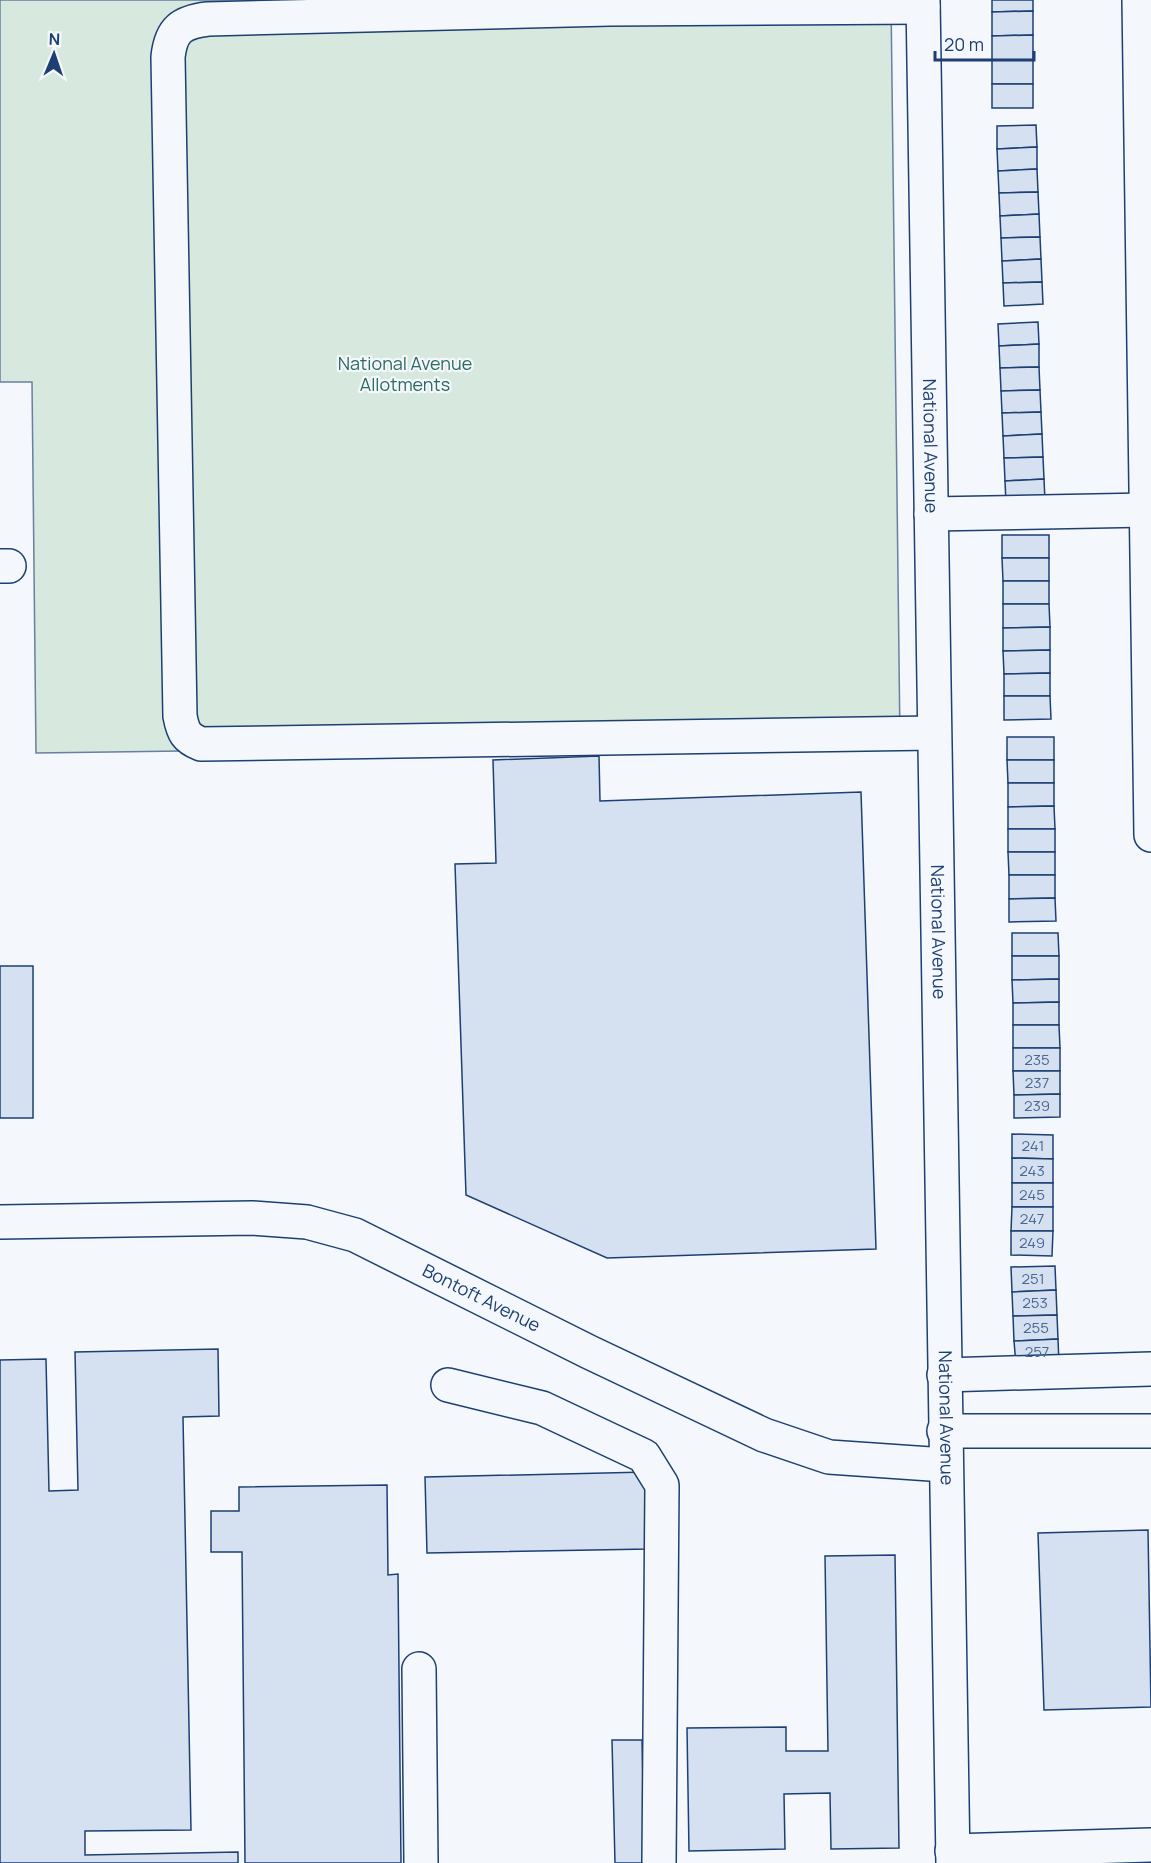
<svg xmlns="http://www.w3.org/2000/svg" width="1151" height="1863" font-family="Manrope,sans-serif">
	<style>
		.green { fill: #d7e8df; stroke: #687fa3; stroke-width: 1.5 }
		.building { fill: #d5e0f0; stroke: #1d3f73; stroke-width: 1.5 }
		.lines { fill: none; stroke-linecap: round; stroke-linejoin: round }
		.minor-casing { stroke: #1d3f73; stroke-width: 36 }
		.minor { stroke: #f4f7fb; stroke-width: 33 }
		.labels { text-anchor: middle; stroke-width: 4.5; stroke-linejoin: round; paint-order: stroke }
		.number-label { font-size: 15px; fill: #4b6792 }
		.park-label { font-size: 18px; fill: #2c6c60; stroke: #f4f7fb }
		.street-label { font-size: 18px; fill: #1d3f73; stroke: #f4f7fb }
	</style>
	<rect width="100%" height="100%" fill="#f4f7fb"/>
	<polygon class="green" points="0,0 891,0 900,741 36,753 32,382 0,382"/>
	<g class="building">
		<polygon points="992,0 1033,0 1033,11 992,12"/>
		<polygon points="1033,11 1033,35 992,36 992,12"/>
		<polygon points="1033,35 1033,60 992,60 992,36"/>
		<rect x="992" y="60" width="41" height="24"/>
		<rect x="992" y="84" width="41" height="24"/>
		<polygon points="1036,125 1037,147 997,149 997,126"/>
		<polygon points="1037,147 1037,169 998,171 997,149"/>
		<polygon points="1037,169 1038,192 999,193 998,171"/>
		<polygon points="1038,192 1039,214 1000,216 999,193"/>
		<polygon points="1039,214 1040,237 1001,238 1000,216"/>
		<polygon points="1040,237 1041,259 1002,261 1001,238"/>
		<polygon points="1041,259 1042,282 1003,283 1002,261"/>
		<polygon points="1042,282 1043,304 1004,306 1003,283"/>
		<polygon points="1038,322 1039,344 999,346 998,324"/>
		<polygon points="1039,344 1039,367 1000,368 999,346"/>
		<polygon points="1039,367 1040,390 1001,391 1000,368"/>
		<polygon points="1040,390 1041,412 1002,413 1001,391"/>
		<polygon points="1041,412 1042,434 1003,436 1002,413"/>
		<polygon points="1042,434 1043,457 1004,458 1003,436"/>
		<polygon points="1043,457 1044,479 1005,481 1004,458"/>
		<polygon points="1044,479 1045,501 1006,503 1005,481"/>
		<rect x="1002" y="535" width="47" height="23"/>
		<polygon points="1002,558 1049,558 1049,581 1003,581"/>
		<rect x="1003" y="581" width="46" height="23"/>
		<polygon points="1003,604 1049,604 1050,627 1003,628"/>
		<polygon points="1050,627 1050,650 1003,651 1003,628"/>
		<polygon points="1050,650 1050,673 1004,674 1003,651"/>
		<polygon points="1050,673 1050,696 1004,696 1004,674"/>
		<polygon points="1004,696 1050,696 1051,719 1004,720"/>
		<rect x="1007" y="737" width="47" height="23"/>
		<polygon points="599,756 600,801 861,792 876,1249 607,1258 466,1195 455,864 496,863 493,760"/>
		<polygon points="1007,760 1054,760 1054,783 1008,783"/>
		<polygon points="1008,783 1054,783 1054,806 1008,807"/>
		<polygon points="1054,806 1055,829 1008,829 1008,807"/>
		<rect x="1008" y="829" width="47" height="23"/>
		<polygon points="1008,852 1055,852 1055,875 1009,875"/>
		<polygon points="1009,875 1055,875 1055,898 1009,899"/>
		<polygon points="1055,898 1056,921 1009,922 1009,899"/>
		<polygon points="1012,933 1058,933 1059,956 1012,956"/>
		<polygon points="1012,956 1059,956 1059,979 1012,980"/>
		<rect x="0" y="966" width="33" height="152"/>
		<polygon points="1059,979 1059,1002 1013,1003 1012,980"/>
		<polygon points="1059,1002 1059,1025 1013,1025 1013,1003"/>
		<polygon points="1013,1025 1059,1025 1060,1048 1013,1048"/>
		<rect x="1013" y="1048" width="47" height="23"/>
		<polygon points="1013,1071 1060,1071 1060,1094 1014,1095"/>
		<polygon points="1060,1094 1060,1117 1014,1118 1014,1095"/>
		<polygon points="1012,1134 1053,1135 1053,1159 1012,1158"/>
		<polygon points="1012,1158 1053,1159 1053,1183 1012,1183"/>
		<rect x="1012" y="1183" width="41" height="24"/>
		<polygon points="1012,1207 1053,1207 1053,1231 1011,1231"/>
		<polygon points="1011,1231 1053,1231 1052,1256 1011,1255"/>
		<polygon points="1055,1266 1056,1290 1012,1292 1011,1267"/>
		<polygon points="1056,1290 1057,1315 1013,1316 1012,1292"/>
		<polygon points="1057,1315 1058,1339 1014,1341 1013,1316"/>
		<polygon points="1058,1339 1059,1364 1016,1365 1014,1341"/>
		<polygon points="218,1349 219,1416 183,1417 191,1830 85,1831 85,1855 238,1852 238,1863 0,1863 0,1360 46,1359 49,1491 78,1490 75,1352"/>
		<polygon points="647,1472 649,1549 427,1553 425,1477"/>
		<polygon points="387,1485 388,1575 398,1574 401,1863 245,1863 242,1552 211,1552 211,1511 239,1511 239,1487"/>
		<polygon points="1148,1530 1151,1707 1044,1710 1038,1533"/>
		<polygon points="895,1555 899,1848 831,1849 830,1793 784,1794 785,1849 689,1851 687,1728 786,1727 786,1751 828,1751 825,1556"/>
		<polygon points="612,1740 642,1740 645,1863 615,1863"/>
	</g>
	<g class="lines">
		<defs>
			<g id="minor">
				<path id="s1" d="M923 0 953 1863"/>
				<polyline points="1139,0 1151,835"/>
				<path d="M923 7 610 9 208 19C181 22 171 30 168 57L180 716C183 732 186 738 201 744L934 733"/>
				<polyline points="931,514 1147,510"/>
				<polyline points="0,566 9,566"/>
				<path id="s2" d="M0 1222 252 1218 307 1222 355 1235 589 1352 764 1435 829 1457 945 1465"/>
				<polyline points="944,1375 1151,1369"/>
				<polyline points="448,1385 542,1408 644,1456 662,1485 659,1863"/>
				<polyline points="944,1431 1151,1431"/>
				<polyline points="419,1669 421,1863"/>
				<polyline points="952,1851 1151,1845"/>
			</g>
		</defs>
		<use href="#minor" class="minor-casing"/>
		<use href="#minor" class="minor"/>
	</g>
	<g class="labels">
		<g class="number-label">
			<text x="1037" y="1065">235</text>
			<text x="1037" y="1088">237</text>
			<text x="1037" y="1111">239</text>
			<text x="1033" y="1151">241</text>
			<text x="1032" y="1176">243</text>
			<text x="1032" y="1200">245</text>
			<text x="1032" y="1224">247</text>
			<text x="1032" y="1248">249</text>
			<text x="1033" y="1284">251</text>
			<text x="1035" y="1308">253</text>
			<text x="1036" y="1333">255</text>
			<text x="1037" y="1357">257</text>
		</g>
		<g class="park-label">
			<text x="405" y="370">National Avenue<tspan x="405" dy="21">Allotments</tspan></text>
		</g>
		<g class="street-label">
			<text dy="6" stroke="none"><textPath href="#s1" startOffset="446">National Avenue</textPath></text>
			<text dy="6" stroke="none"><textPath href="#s1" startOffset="932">National Avenue</textPath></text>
			<text dy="6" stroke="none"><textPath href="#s2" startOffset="498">Bontoft Avenue</textPath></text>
			<text dy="6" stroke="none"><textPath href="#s1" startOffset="1418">National Avenue</textPath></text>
		</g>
	</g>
	<g transform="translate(54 54) rotate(2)" stroke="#f4f7fb" stroke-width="4.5" paint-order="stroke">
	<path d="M0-4.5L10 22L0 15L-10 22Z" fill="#1d3f73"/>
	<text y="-9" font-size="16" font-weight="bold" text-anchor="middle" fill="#1d3f73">N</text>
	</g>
	<path d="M935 51v9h99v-9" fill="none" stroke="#1d3f73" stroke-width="3"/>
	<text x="944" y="51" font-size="18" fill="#1d3f73" stroke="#f4f7fb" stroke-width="4.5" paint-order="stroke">20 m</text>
</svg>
